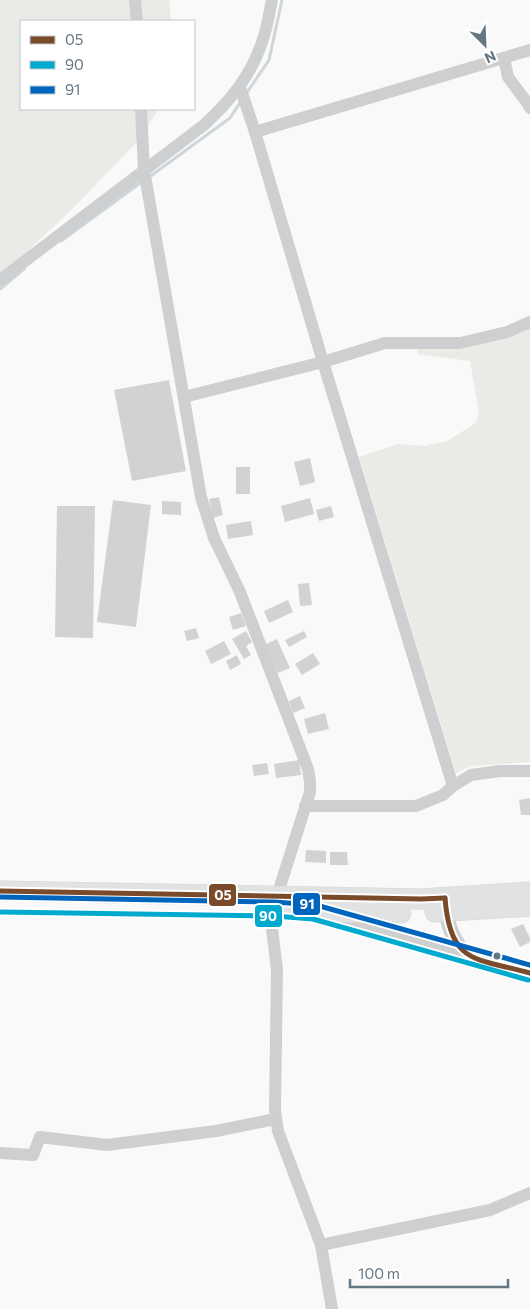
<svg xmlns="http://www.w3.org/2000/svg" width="530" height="1309" font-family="Commissioner,sans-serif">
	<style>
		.green { fill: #e8ebe6 }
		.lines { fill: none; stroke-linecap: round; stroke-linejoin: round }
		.stream { stroke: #ced6d9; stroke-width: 3 }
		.building { fill: #d0d2d3 }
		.trunk-casing { stroke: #d5d6d6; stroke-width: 21 }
		.minor { stroke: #cecfd0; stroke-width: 12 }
		.tertiary { stroke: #cecfd0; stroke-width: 15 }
		.trunk { stroke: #e1e2e2; stroke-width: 20 }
		.bus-1-casing { stroke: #fff; stroke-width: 9 }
		.bus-2-casing { stroke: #fff; stroke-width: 9 }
		.bus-3-casing { stroke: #fff; stroke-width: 9 }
		.bus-1 { stroke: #7a4b2a; stroke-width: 5 }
		.bus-2 { stroke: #00a9ce; stroke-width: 5 }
		.bus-3 { stroke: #0065bd; stroke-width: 5 }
		.bus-dot { fill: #657683; stroke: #fff; stroke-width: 2 }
		.line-badge { stroke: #fff; stroke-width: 2 }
		.badge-label { font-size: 14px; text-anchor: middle; font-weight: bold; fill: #fff }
	</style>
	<rect width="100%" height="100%" fill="#f9f9f9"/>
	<g class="green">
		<polygon points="0,0 169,0 171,21 21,21 21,109 159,109 136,143 71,210 0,277"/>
		<polygon points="530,327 530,762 472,766 456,773 359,457 398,444 424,446 447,441 476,423 479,412 470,361 418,354 417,346"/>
	</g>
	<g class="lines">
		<g class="stream">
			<polyline points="246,94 269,60 282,0"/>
			<polyline points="148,178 230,118 241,101"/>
			<polyline points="61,241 143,181"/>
			<polyline points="0,289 24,269"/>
		</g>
	</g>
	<g class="building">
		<polygon points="169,380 186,471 132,481 114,390"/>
		<polygon points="310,458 315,482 300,486 294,462"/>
		<rect x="236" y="467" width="14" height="27"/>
		<polygon points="219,497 223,515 213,518 209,499"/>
		<polygon points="310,498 314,514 285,522 281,506"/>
		<polygon points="113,500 151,505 136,627 97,622"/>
		<polygon points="162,501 181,502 181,515 162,514"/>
		<polygon points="57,506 95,506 93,638 55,637"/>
		<polygon points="331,506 334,517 319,521 316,510"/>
		<polygon points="251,521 253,535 228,539 226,525"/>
		<polygon points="309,583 312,605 300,606 298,584"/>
		<polygon points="288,600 293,612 269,623 264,611"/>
		<polygon points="241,613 246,626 233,630 229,617"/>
		<polygon points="196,628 199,638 187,641 184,631"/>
		<polygon points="246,631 252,642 246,646 251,655 244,659 232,639"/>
		<polygon points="304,631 307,637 289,647 285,640"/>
		<polygon points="277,639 290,668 278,673 264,645"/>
		<polygon points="224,641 231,654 211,664 205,651"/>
		<polygon points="313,653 320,664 302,675 295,664"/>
		<polygon points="237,655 241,664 230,670 226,661"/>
		<polygon points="300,696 305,708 293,713 289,701"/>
		<polygon points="325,713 329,729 308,734 304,719"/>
		<polygon points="299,760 301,775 276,778 274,764"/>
		<polygon points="267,763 269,774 254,776 252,765"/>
		<polygon points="530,798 530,815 521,815 519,800"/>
		<polygon points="306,850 326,851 326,863 305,862"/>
		<polygon points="330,852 347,852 348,865 330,865"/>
		<polygon points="523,924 530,938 530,942 520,947 511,929"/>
	</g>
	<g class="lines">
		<defs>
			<g id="trunk">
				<polyline points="0,891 421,899 530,892"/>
				<polyline points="265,909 314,912 401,913"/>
				<polyline points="435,912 530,906"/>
			</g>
		</defs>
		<use href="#trunk" class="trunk-casing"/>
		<g class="minor">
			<polyline points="135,0 137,21"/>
			<polyline points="504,58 508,77 528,104 530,108"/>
			<polyline points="240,87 255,132 323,362 453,786"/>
			<polyline points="141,109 144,170 201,497 214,538 240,592 308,769 310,782 310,792 277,896 271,920 277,970 275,1110 278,1131 321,1245 332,1309"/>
			<polyline points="255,132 530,50"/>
			<path d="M0 280 204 125C230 101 251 76 262 42 267 29 269 14 272 0"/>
			<polyline points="184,397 323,362 385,343 460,343 507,332 530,322"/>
			<polyline points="305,806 416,806 443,795 453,786 471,775 500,771 530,771"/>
			<polyline points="0,1153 33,1155 40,1137 107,1145 216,1131 275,1119"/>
			<polyline points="321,1245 490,1210 530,1193"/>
		</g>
		<g class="tertiary">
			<path d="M445 901C446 922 452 941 468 956"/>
			<polyline points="330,917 391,933 530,973"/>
		</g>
		<use href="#trunk" class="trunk"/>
		<defs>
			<g id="bus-1">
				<polyline points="0,891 421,899 445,898"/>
				<path d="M445 898C450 965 476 958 530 973"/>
			</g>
			<polyline id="bus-2" points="0,912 274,916 313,919 528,980"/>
			<polyline id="bus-3" points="0,897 274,902 316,905 530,965"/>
		</defs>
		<use href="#bus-1" class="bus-1-casing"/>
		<use href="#bus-2" class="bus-2-casing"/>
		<use href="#bus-3" class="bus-3-casing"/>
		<use href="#bus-1" class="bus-1"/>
		<use href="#bus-2" class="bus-2"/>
		<use href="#bus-3" class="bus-3"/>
	</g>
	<circle class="bus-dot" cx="497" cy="956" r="4.5"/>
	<g class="line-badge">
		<rect x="208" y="883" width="29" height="24" rx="5" fill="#7a4b2a"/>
		<rect x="292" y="892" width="29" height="24" rx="5" fill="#0065bd"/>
		<rect x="254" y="904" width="29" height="24" rx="5" fill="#00a9ce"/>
	</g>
	<g class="badge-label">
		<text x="223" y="900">05</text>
		<text x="307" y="909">91</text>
		<text x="268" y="921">90</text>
	</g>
	<rect x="20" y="20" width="175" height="90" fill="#ffffff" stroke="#c1c8cd"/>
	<rect x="30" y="36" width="25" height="8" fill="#7a4b2a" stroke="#c1c8cd"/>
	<text x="65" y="45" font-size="15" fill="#657683">05</text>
	<rect x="30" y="61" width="25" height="8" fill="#00a9ce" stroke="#c1c8cd"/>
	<text x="65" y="70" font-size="15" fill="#657683">90</text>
	<rect x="30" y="86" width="25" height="8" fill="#0065bd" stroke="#c1c8cd"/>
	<text x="65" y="95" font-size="15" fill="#657683">91</text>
	<g transform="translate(485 45) rotate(156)" stroke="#ffffff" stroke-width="4" paint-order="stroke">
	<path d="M0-4L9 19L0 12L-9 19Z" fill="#657683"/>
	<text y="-8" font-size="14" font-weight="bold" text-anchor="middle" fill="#657683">N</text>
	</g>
	<path d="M350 1279v8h158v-8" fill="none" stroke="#657683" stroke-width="2.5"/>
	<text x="358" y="1279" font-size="15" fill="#657683" stroke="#ffffff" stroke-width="4" paint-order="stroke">100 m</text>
</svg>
